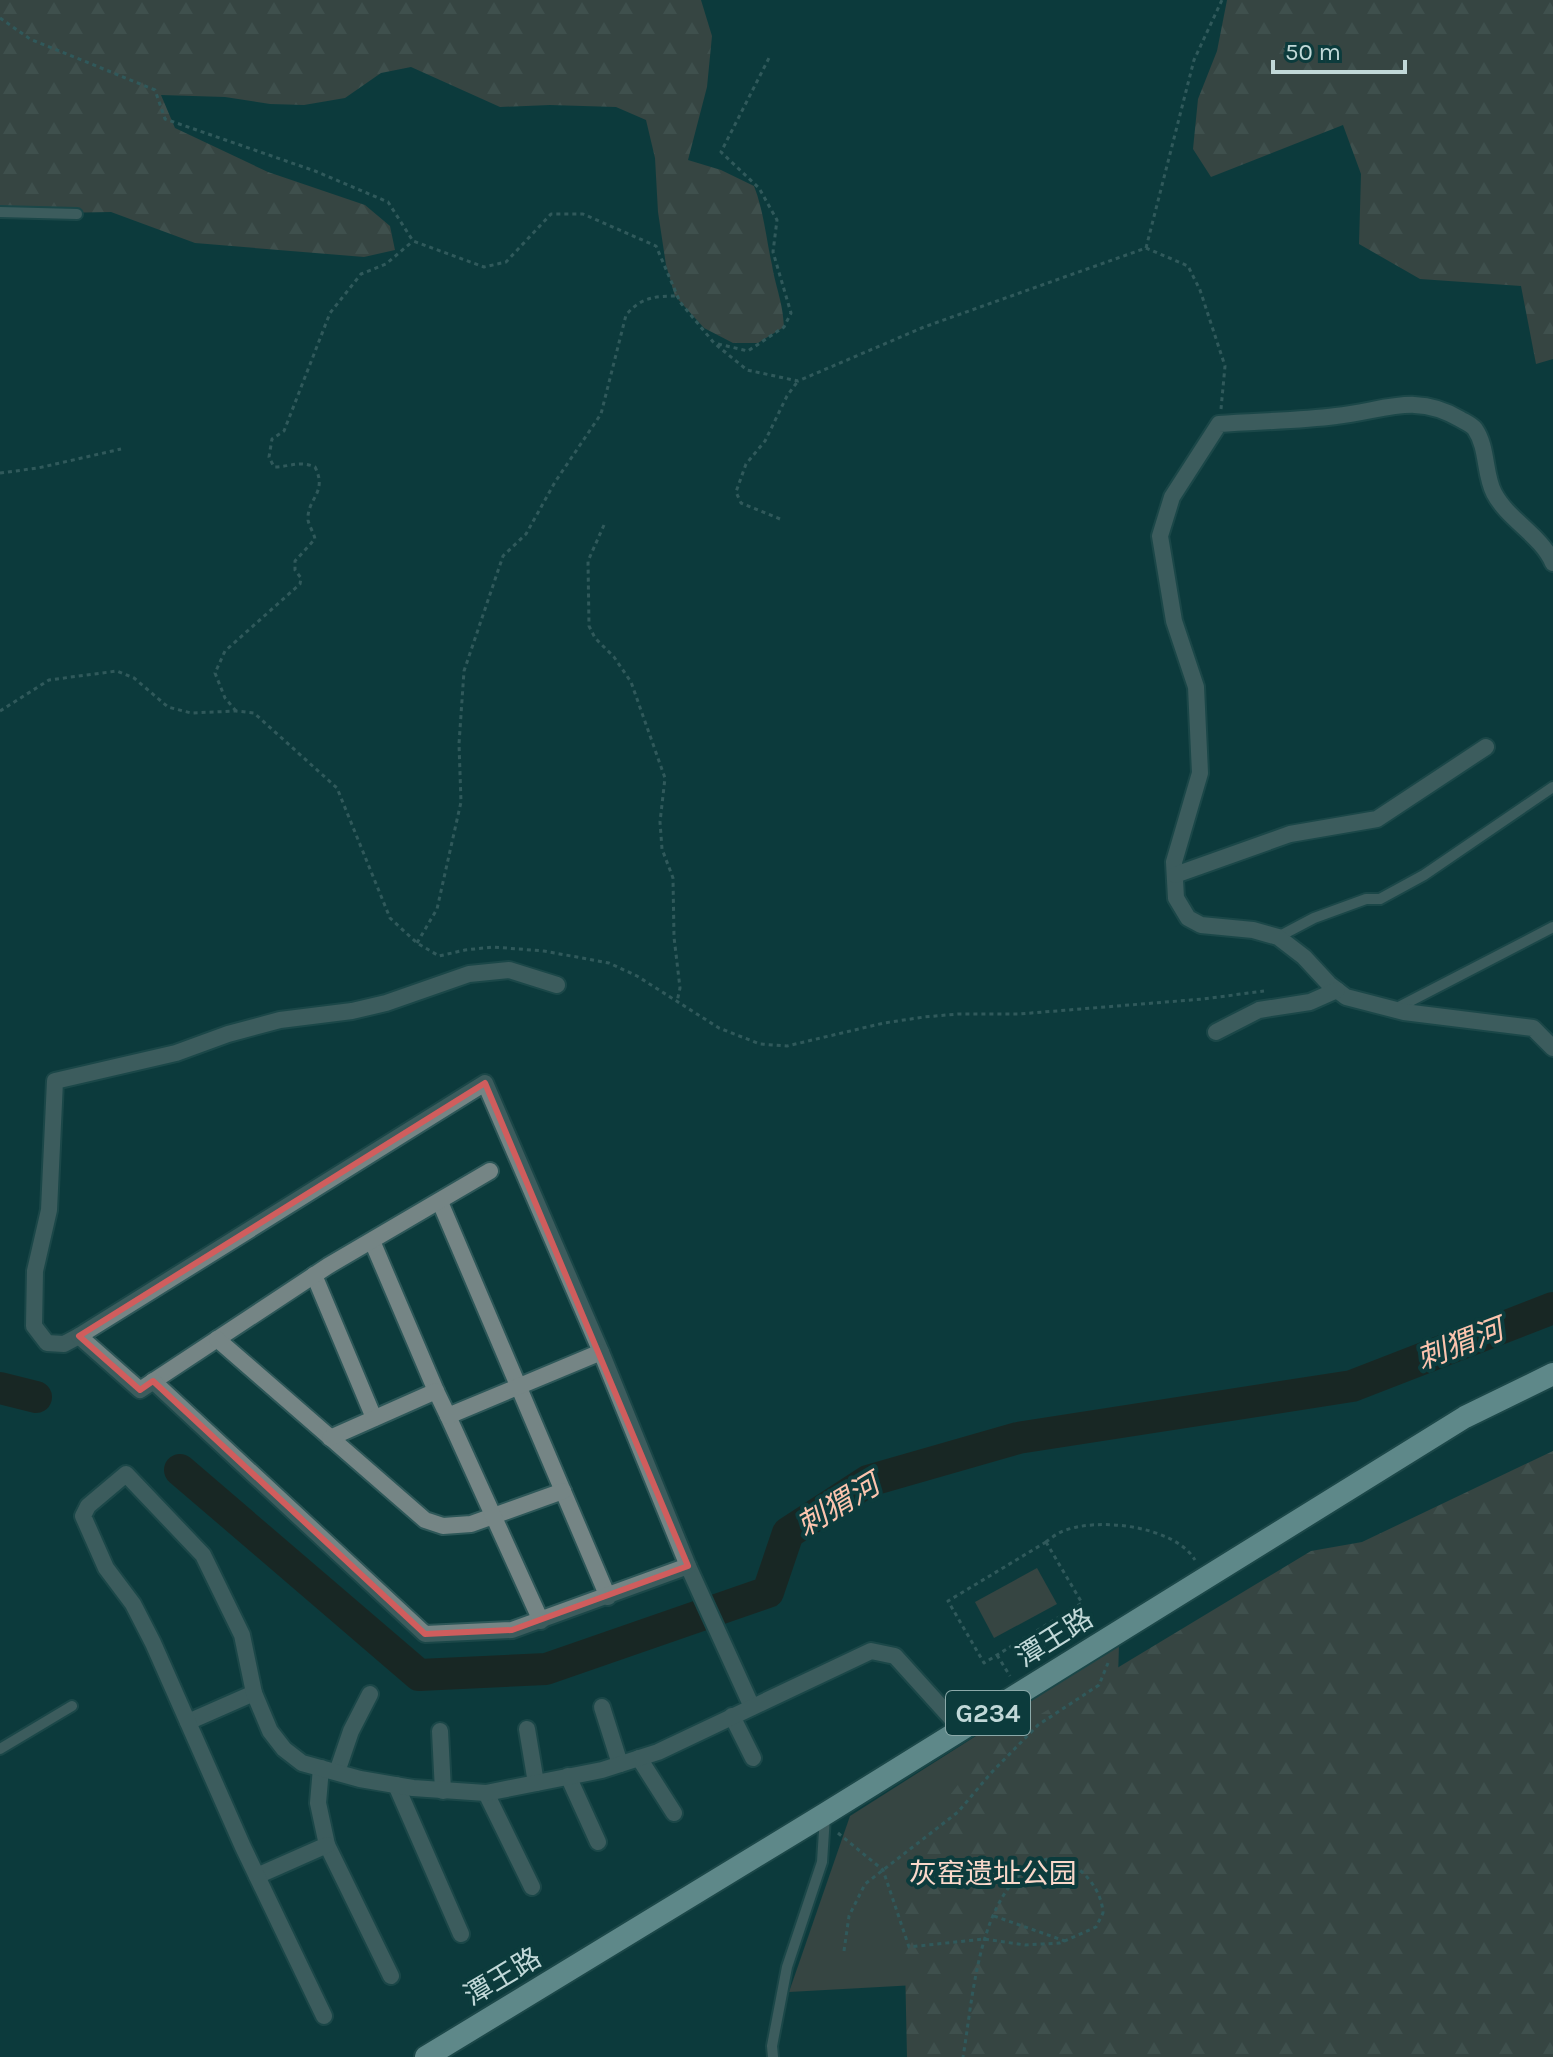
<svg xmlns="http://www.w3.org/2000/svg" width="1553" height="2057" font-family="Karla,'Noto Sans SC',sans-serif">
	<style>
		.green { fill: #68524a }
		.forest { fill: url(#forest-firs) }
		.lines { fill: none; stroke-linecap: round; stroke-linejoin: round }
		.river { stroke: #271108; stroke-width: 32 }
		.service-casing { stroke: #2d5758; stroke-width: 14 }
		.minor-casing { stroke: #2d5758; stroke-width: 20 }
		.trunk-casing { stroke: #2d5758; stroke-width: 26 }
		.path { stroke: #5b7f80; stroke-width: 3; stroke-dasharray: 4 4; stroke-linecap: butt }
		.service { stroke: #758585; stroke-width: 10 }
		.minor { stroke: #758585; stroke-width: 16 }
		.trunk { stroke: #c2e6e7; stroke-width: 22 }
		.marked { fill: none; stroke: #d05d5d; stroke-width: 6; stroke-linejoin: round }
		.labels { text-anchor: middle; stroke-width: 8; stroke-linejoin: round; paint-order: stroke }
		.shield { fill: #0c3b3c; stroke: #8ba9a9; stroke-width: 2 }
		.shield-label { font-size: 26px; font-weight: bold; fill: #c1d8d8 }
		.street-label { font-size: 28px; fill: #c1d8d8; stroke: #0c3b3c }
		.park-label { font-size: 28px; fill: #fad8ca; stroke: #0c3b3c }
		.water-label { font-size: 30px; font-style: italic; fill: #fcc4ae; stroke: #0c3b3c }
	</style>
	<defs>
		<pattern id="forest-firs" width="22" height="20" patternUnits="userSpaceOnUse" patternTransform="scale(2)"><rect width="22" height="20" fill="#68524a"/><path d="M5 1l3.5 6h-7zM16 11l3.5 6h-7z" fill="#7c6a63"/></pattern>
	</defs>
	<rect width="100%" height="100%" fill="#0c3b3c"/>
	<g class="green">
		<polygon points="1037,1568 1057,1604 994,1638 975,1602"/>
		<polygon points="1119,1645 1118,1677 934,1984 789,1992 850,1816"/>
	</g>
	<g class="forest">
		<path d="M0 0H701L712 36 707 87 688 160 721 170 754 186C764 212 766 238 772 265 776 289 783 302 784 327L758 343H733L704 328 675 296 666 265 658 212 655 158 646 120 616 107 550 105 500 107 411 67 381 73 345 98 304 105 270 104 225 97 161 95 175 128 268 172 365 205 390 226 395 250 364 257 195 243 111 212 0 214Z"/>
		<polygon points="1227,0 1553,0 1553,359 1536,364 1521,286 1420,279 1359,244 1361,174 1343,125 1211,177 1193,149 1198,99 1217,51"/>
		<polygon points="1553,1451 1553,2057 907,2057 904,1916 921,1865 950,1795 988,1746 1311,1551 1362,1542"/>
	</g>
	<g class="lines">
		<g class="river">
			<polyline points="0,1388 36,1397"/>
			<polyline points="180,1470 419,1675 546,1669 768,1592 788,1533 868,1481 1018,1438 1352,1386 1553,1308"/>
		</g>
		<defs>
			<g id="service">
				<polyline points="0,212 77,214"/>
				<polyline points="1278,937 1314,918 1366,899 1380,899 1424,875 1553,787"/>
				<polyline points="1395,1009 1553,927"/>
				<polyline points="0,1749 72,1706"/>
				<polyline points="773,2057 772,2046 787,1967 822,1862 825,1816"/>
			</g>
			<g id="minor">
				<path d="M1553 563C1541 535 1508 520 1494 493 1484 474 1488 448 1475 429 1472 425 1465 422 1460 419 1415 392 1384 411 1336 416 1297 421 1258 421 1219 424L1172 497 1160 536 1174 621 1196 687 1200 773 1174 862 1176 898 1188 918 1201 925 1253 930 1278 937 1304 957 1329 984 1346 997 1404 1012 1533 1028 1553 1048"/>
				<polyline points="1175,875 1290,834 1377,819 1486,747"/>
				<polyline points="557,985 509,970 469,974 386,1003 352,1011 280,1020 228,1034 176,1053 55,1081 49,1210 35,1271 34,1326 47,1343 64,1344 79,1336 485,1083 601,1352 688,1566 752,1707"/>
				<polyline points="1216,1032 1259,1010 1310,1002 1337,990"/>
				<polyline points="440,1202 608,1597"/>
				<polyline points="372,1241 436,1391"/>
				<polyline points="314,1275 374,1418"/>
				<polyline points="79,1336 140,1390 328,1266 490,1171"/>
				<polyline points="217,1339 425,1520 443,1526 471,1524 563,1491"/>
				<polyline points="153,1381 425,1634 512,1630 688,1566"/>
				<polyline points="448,1416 541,1621"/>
				<polyline points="330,1438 436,1391 448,1416 601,1352"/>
				<polyline points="602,1707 620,1764"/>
				<polyline points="732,1716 753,1758"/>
				<polyline points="188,1722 254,1693"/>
				<polyline points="527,1729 536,1783"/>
				<polyline points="440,1731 443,1791"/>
				<polyline points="639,1758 674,1813"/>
				<polyline points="321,1768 318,1803 327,1845 391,1976"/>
				<polyline points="337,1772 351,1731 370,1694"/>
				<polyline points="568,1776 598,1842"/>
				<polyline points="396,1785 461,1934"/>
				<polyline points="486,1793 532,1887"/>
				<polyline points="257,1876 327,1845"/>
				<polyline points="324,2016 243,1847 153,1643 133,1604 106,1568 83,1516 88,1506 126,1474 203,1555 242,1635 254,1693 270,1731 284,1749 302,1763 360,1779 413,1788 486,1793 602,1770 658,1752 871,1651 895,1656 961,1729"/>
			</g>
			<polyline id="trunk" points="426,2057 825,1814 1465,1417 1553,1374"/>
		</defs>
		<use href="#service" class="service-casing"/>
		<use href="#minor" class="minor-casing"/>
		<use href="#trunk" class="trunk-casing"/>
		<g class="path">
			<polyline points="0,18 30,39 155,90 165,119 315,171 388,202 413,241 484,267 506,262 551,214 583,214 656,246 680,302 714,343 747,370 798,381 924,327 1146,248 1188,266 1200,290 1225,366 1221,409"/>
			<polyline points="1146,248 1194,60 1222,0"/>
			<polyline points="718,344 748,351 784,327 791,313 773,252 777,220 759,188 721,152 770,56"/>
			<polyline points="0,473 38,468 121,449"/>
			<polyline points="780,519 741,503 736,492 746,464 765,441 787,396 798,381"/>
			<polyline points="604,525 588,561 589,626 595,638 614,657 631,682 665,778 660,822 662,849 673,878 674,937 680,988 677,1002"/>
			<polyline points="0,711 49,680 117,671 134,678 168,707 191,713 236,711 254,713 337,788 390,918 417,943 439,956 465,950 493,947 544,951 609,963 637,976 719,1028 760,1044 787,1046 884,1023 924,1017 958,1014 1019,1014 1203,999 1264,991"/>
			<path d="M236 711 225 698 215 673 225 651 300 584 301 578 295 570V561L315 539C314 533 309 526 308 520 307 498 328 493 315 467 299 460 290 467 274 467L269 457 272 439 284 431 330 313 361 274 386 264 413 241"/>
			<path d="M417 943 437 909 461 802 459 744 464 671 503 556 526 534 555 482 601 414 626 315C641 297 655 296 678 296"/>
			<polygon points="1046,1542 1082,1603 984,1663 948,1601"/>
			<path d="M1046 1542C1050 1539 1056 1534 1061 1532 1096 1516 1175 1526 1195 1560"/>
			<polyline points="1078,1606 1090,1627"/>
			<polyline points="1035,1632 1047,1653"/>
			<polyline points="997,1655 1010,1676"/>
			<path d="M838 1833 883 1870 909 1947 984 1939 1025 1945 1060 1943 1096 1927 1103 1913C1102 1893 1088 1874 1071 1864 1058 1856 1050 1857 1037 1863 978 1893 973 1999 963 2057"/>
			<polyline points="994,1916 1065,1941"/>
			<polyline points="844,1951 849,1916 865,1884 958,1812 991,1773 1038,1725 1099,1685 1108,1663"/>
		</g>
		<use href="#service" class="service"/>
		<use href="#minor" class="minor"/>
		<use href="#trunk" class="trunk"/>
	</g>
	<path d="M0 0H1553V2057H0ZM485 1083 688 1566 512 1630 425 1634 153 1381 140 1390 79 1336Z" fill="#0c3b3c" fill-opacity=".55" fill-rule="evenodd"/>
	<path class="marked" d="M485 1083 688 1566 512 1630 425 1634 153 1381 140 1390 79 1336Z"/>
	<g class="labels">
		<rect class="shield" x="946" y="1691" width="84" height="44" rx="6"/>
		<g class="shield-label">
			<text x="988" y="1722">G234</text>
		</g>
		<g class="street-label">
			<text transform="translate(1054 1637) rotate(-32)" y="10">潭王路</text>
			<text transform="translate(502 1976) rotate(-31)" y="10">潭王路</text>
		</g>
		<g class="park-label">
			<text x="993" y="1883">灰窑遗址公园</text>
		</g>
		<g class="water-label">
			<text transform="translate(1460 1344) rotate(-21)" y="10">刺猬河</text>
			<text transform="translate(838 1505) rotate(-31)" y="10">刺猬河</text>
		</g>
	</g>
	<path d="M1273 60v12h132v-12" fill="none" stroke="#c1d8d8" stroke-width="4"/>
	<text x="1285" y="60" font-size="24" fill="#c1d8d8" stroke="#0c3b3c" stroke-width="6" paint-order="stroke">50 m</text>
</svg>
